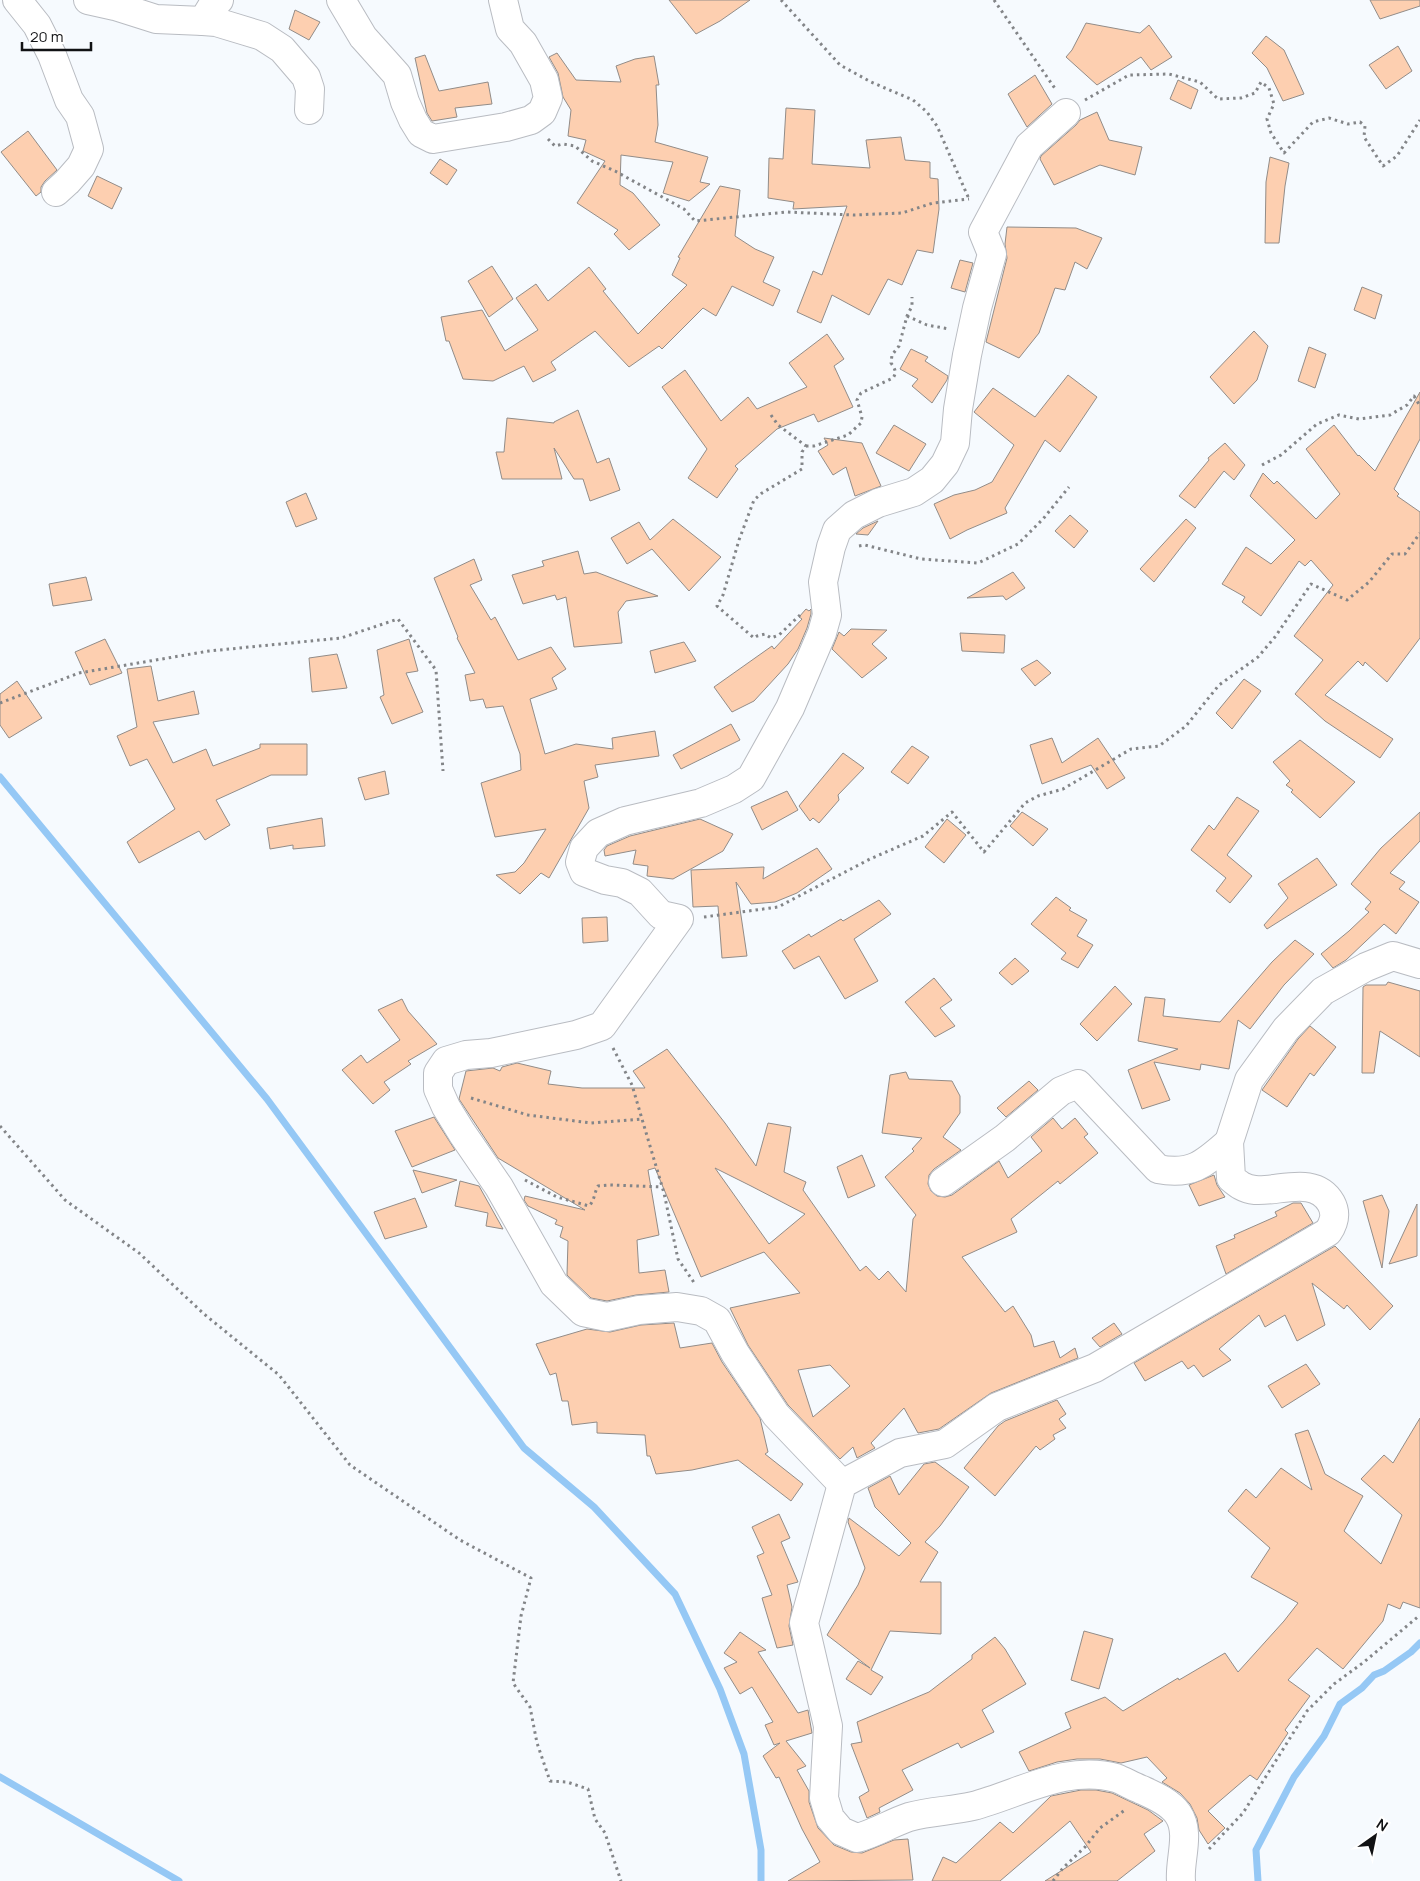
<svg xmlns="http://www.w3.org/2000/svg" width="1420" height="1881" font-family="Manrope,sans-serif">
	<style>
		.lines { fill: none; stroke-linecap: round; stroke-linejoin: round }
		.stream { stroke: #95c8f5; stroke-width: 7 }
		.building { fill: #fdcfb0; stroke: #928c88; fill-rule: evenodd }
		.minor-casing { stroke: #b9bcc2; stroke-width: 30 }
		.path { stroke: #838588; stroke-width: 3; stroke-dasharray: 2.5 4; stroke-linecap: butt }
		.minor { stroke: #fff; stroke-width: 28 }
	</style>
	<rect width="100%" height="100%" fill="#f6fafe"/>
	<g class="lines">
		<g class="stream">
			<polyline points="0,777 267,1099 524,1448 594,1507 675,1594 720,1689 744,1754 761,1850 761,1881"/>
			<polyline points="0,1777 179,1881"/>
			<polyline points="1258,1881 1256,1850 1294,1777 1324,1736 1340,1704 1362,1688 1374,1675 1384,1671 1411,1652 1420,1643"/>
		</g>
	</g>
	<g class="building">
		<polygon points="669,0 750,0 720,21 696,34"/>
		<polygon points="1370,0 1420,0 1420,6 1380,19"/>
		<polygon points="295,10 320,22 309,40 289,29"/>
		<polygon points="1086,23 1140,33 1149,25 1172,57 1151,70 1141,57 1097,85 1066,57 1072,50"/>
		<polygon points="1266,36 1284,50 1304,94 1283,101 1267,68 1252,53"/>
		<polygon points="1398,46 1412,71 1386,89 1369,65"/>
		<polygon points="557,53 576,80 621,82 616,66 635,59 654,56 659,85 656,85 658,125 655,142 708,157 700,182 710,184 689,201 663,193 673,162 621,155 620,185 633,193 660,225 629,250 614,234 618,230 577,203 605,161 583,151 586,140 568,136 571,110 563,97 558,73 549,57"/>
		<polygon points="425,55 439,91 488,82 492,104 455,108 457,117 432,121 427,113 415,58"/>
		<polygon points="1035,75 1052,104 1027,127 1008,94"/>
		<polygon points="1178,80 1198,90 1191,109 1170,99"/>
		<polygon points="786,108 815,110 812,164 870,168 866,140 901,137 905,160 930,162 930,178 938,179 939,209 933,253 917,250 902,285 888,279 869,315 832,295 821,323 797,312 813,271 822,275 847,206 793,209 794,202 768,198 769,158 783,159"/>
		<polygon points="1097,112 1109,140 1142,147 1135,175 1100,165 1054,185 1040,159 1041,156 1076,125 1080,120"/>
		<polygon points="28,131 57,170 45,181 41,187 41,192 36,196 1,152"/>
		<polygon points="1270,157 1289,163 1285,186 1279,243 1265,243 1266,182"/>
		<polygon points="440,159 457,170 447,185 430,173"/>
		<polygon points="97,176 122,188 112,209 88,196"/>
		<polygon points="720,186 740,190 735,236 755,249 774,257 763,282 780,290 773,306 732,286 716,316 703,308 662,349 659,346 629,367 595,331 551,362 556,370 533,382 524,366 493,381 463,379 449,341 446,341 441,317 482,310 505,351 538,330 516,298 536,284 548,301 589,267 606,289 603,291 638,334 687,285 672,275 680,258 678,257"/>
		<polygon points="1007,227 1076,228 1102,238 1087,269 1075,262 1065,290 1055,288 1039,333 1019,358 986,342 1007,258 1005,244"/>
		<polygon points="960,260 973,263 965,292 951,288"/>
		<polygon points="492,266 513,299 489,317 468,281"/>
		<polygon points="1362,287 1382,295 1375,319 1354,310"/>
		<polygon points="1254,331 1268,346 1257,380 1234,404 1210,377"/>
		<polygon points="827,334 844,359 834,366 853,407 818,422 814,414 777,429 735,466 738,469 717,498 688,478 707,449 662,387 685,370 721,421 748,397 757,409 807,387 789,363"/>
		<polygon points="1309,347 1326,354 1315,388 1298,381"/>
		<polygon points="911,349 928,357 925,361 948,376 947,380 932,403 912,386 918,379 900,369"/>
		<polygon points="1068,375 1097,397 1060,452 1045,440 1005,508 1007,513 967,530 950,539 934,504 954,495 975,490 992,482 1014,445 974,412 993,388 1035,417"/>
		<polygon points="1420,392 1420,439 1394,489 1399,494 1397,496 1420,512 1420,638 1387,682 1365,662 1363,666 1358,661 1325,695 1393,739 1380,758 1325,721 1295,694 1323,660 1294,636 1333,585 1311,560 1305,566 1299,561 1261,616 1242,602 1245,597 1222,584 1246,547 1271,564 1295,540 1250,496 1263,473 1274,484 1277,481 1316,519 1340,494 1306,449 1334,425 1358,456 1359,455 1375,471"/>
		<polygon points="578,410 597,463 609,458 620,490 590,501 583,479 574,479 554,448 562,479 502,479 496,452 504,452 507,418 554,423 554,422"/>
		<polygon points="894,425 926,444 909,471 876,453"/>
		<polygon points="824,438 862,443 881,486 855,496 846,467 833,475 818,451 828,445"/>
		<polygon points="1225,443 1245,465 1234,480 1224,471 1195,508 1179,496 1209,460 1208,458"/>
		<polygon points="306,493 317,519 296,527 286,502"/>
		<polygon points="1070,515 1088,531 1074,548 1055,531"/>
		<polygon points="673,519 721,557 689,591 652,549 627,564 611,538 639,522 650,540"/>
		<polygon points="1186,519 1196,528 1154,582 1140,569"/>
		<polygon points="878,521 868,535 856,534 863,528"/>
		<polygon points="578,551 584,574 596,572 658,596 626,601 618,612 622,643 574,647 566,597 557,600 555,595 523,604 512,575 544,566 542,561"/>
		<polygon points="474,559 482,580 470,585 491,620 495,617 518,660 551,647 566,669 552,678 557,689 530,699 545,754 576,744 613,749 612,738 655,731 659,756 595,765 598,777 584,781 589,808 549,878 541,873 520,894 496,875 515,872 524,863 546,829 495,837 481,783 521,770 520,754 503,706 486,708 483,699 470,701 465,675 475,673 457,638 458,637 434,578"/>
		<polygon points="1013,572 1025,588 1006,600 1003,596 967,598"/>
		<polygon points="86,577 92,600 53,606 49,584"/>
		<polygon points="806,609 809,611 811,609 811,614 807,628 798,649 788,664 754,701 732,712 714,687 772,646 774,649 802,619 799,617"/>
		<polygon points="851,629 887,630 872,644 887,658 862,678 832,649 839,632 844,636"/>
		<polygon points="960,633 1005,635 1004,653 962,651"/>
		<polygon points="105,639 122,673 90,685 75,652"/>
		<polygon points="409,639 418,671 406,673 423,712 392,724 380,697 384,695 377,650"/>
		<polygon points="684,642 696,661 655,673 650,651"/>
		<polygon points="337,654 347,688 312,692 309,658"/>
		<polygon points="1037,660 1051,673 1035,686 1021,669"/>
		<polygon points="151,666 158,701 194,691 199,714 153,722 173,763 206,749 213,766 260,748 260,744 307,744 307,775 271,775 216,800 230,825 205,840 199,831 139,863 127,842 175,809 147,759 130,766 117,736 137,727 127,669"/>
		<polygon points="1244,679 1261,691 1232,729 1216,713"/>
		<polygon points="17,681 42,718 9,738 0,725 0,694"/>
		<polygon points="731,724 740,740 681,769 673,755"/>
		<polygon points="1052,738 1062,763 1098,738 1125,778 1107,789 1091,765 1042,784 1030,745"/>
		<polygon points="1300,740 1355,782 1320,818 1291,792 1293,790 1286,785 1290,781 1273,762"/>
		<polygon points="912,746 929,757 908,784 891,772"/>
		<polygon points="843,753 864,768 838,795 839,800 819,823 813,818 810,821 799,806"/>
		<polygon points="385,771 389,794 365,800 358,778"/>
		<polygon points="787,791 798,810 762,830 751,807"/>
		<polygon points="1237,797 1259,811 1227,855 1252,876 1230,903 1216,891 1226,878 1191,850 1209,825 1214,830"/>
		<polygon points="1022,812 1048,829 1033,846 1010,826"/>
		<polygon points="1420,812 1420,841 1390,873 1405,882 1399,889 1419,902 1396,934 1384,924 1346,960 1333,968 1321,954 1349,931 1369,912 1365,909 1371,902 1351,884 1381,848"/>
		<polygon points="322,818 325,846 293,849 293,845 270,849 267,828"/>
		<polygon points="700,819 733,834 723,851 673,879 647,876 648,866 633,864 636,850 605,856 604,850 607,846 630,836"/>
		<polygon points="947,819 966,835 944,863 925,847"/>
		<polygon points="817,848 832,869 797,893 775,902 751,904 736,882 747,956 722,958 718,906 693,907 691,870 764,867 763,879"/>
		<polygon points="1317,858 1337,885 1267,929 1264,925 1288,898 1278,884"/>
		<polygon points="1056,897 1071,908 1069,910 1087,920 1077,936 1093,945 1078,968 1061,959 1066,953 1031,924"/>
		<polygon points="879,900 891,914 854,939 878,981 845,999 819,956 794,969 782,951 809,934 811,937 841,919 843,921"/>
		<polygon points="607,917 608,941 583,943 582,918"/>
		<polygon points="1295,940 1314,954 1284,985 1250,1029 1238,1020 1229,1069 1201,1064 1200,1070 1154,1062 1170,1100 1142,1109 1128,1070 1178,1049 1138,1041 1145,997 1165,999 1163,1016 1220,1022 1272,962"/>
		<polygon points="1015,958 1029,971 1012,985 999,973"/>
		<polygon points="934,978 952,1000 940,1008 955,1026 935,1037 905,1002"/>
		<polygon points="1388,982 1420,991 1420,1057 1380,1031 1374,1073 1362,1073 1363,987 1366,985 1386,985"/>
		<polygon points="1115,986 1132,1004 1097,1041 1080,1024"/>
		<polygon points="402,999 408,1011 437,1044 408,1061 411,1064 384,1082 390,1090 373,1104 342,1070 361,1055 367,1063 400,1040 378,1010"/>
		<polygon points="1310,1026 1336,1047 1314,1076 1310,1073 1287,1107 1262,1090 1298,1039"/>
		<path d="M667 1049 725 1123 756 1166 768 1123 791 1127 784 1172 806 1182 803 1190 860 1271 866 1266 879 1280 888 1271 906 1292 913 1219 916 1215 885 1177 914 1151 912 1149 922 1138 882 1133 890 1075 906 1072 909 1079 952 1081 960 1096V1113L943 1137 961 1150 934 1169 929 1175 928 1184 931 1191 937 1196 945 1197 952 1195 999 1161 1008 1178 1042 1151 1031 1137 1053 1118 1062 1129 1075 1118 1088 1134 1084 1137 1098 1153 1060 1184 1058 1181 1011 1219 1017 1232 962 1257 1005 1312 1013 1306 1031 1335 1034 1347 1054 1341 1060 1358 1075 1348 1078 1358 991 1393 939 1429 918 1433 904 1408 871 1443 875 1448 857 1458 853 1447 840 1459 788 1405 748 1345 730 1308 800 1293 764 1252 701 1277 655 1168 648 1170 659 1235 637 1240 639 1273 665 1270 669 1292 636 1295 607 1301 591 1298 567 1275 568 1241 560 1237 563 1227 555 1224 557 1220 528 1206 524 1200 525 1196 585 1210 498 1158 459 1099 466 1071 493 1068 500 1071 502 1067 517 1063 551 1071 548 1084 582 1088H645L633 1071ZM715 1168 751 1186 805 1214 769 1244ZM830 1365 850 1386 813 1417 798 1370Z"/>
		<polygon points="1029,1081 1038,1090 1006,1117 997,1108"/>
		<polygon points="434,1117 455,1150 412,1167 395,1131"/>
		<polygon points="862,1155 875,1186 848,1198 837,1167"/>
		<polygon points="413,1170 457,1180 422,1193"/>
		<polygon points="1214,1175 1217,1185 1225,1197 1199,1206 1189,1185"/>
		<polygon points="460,1181 479,1186 503,1229 486,1226 488,1213 455,1206"/>
		<polygon points="1382,1195 1389,1211 1382,1268 1363,1201"/>
		<polygon points="415,1198 427,1227 385,1239 374,1212"/>
		<polygon points="1293,1203 1301,1203 1313,1223 1226,1274 1216,1246 1235,1238 1234,1235 1277,1216 1275,1212"/>
		<polygon points="1417,1204 1417,1256 1389,1264"/>
		<polygon points="1335,1246 1393,1306 1370,1330 1347,1305 1344,1309 1312,1283 1325,1325 1297,1341 1285,1315 1265,1327 1259,1315 1219,1349 1231,1360 1203,1377 1194,1365 1188,1369 1182,1361 1145,1381 1134,1363"/>
		<polygon points="674,1323 680,1348 712,1343 722,1362 760,1418 768,1452 765,1454 803,1484 791,1501 738,1460 692,1470 656,1474 650,1456 647,1456 645,1435 597,1433 597,1422 572,1425 568,1401 562,1401 556,1373 550,1375 536,1344 587,1329 610,1332 641,1325"/>
		<polygon points="1114,1323 1122,1334 1100,1347 1092,1338"/>
		<polygon points="1306,1364 1320,1384 1282,1408 1268,1386"/>
		<polygon points="1057,1400 1066,1414 1059,1419 1066,1428 1053,1435 1055,1439 1040,1450 1036,1446 995,1496 964,1468 998,1426 1005,1421"/>
		<polygon points="1420,1418 1420,1608 1403,1602 1400,1609 1388,1604 1383,1621 1343,1669 1317,1648 1288,1680 1310,1696 1285,1730 1288,1733 1257,1780 1250,1775 1208,1811 1225,1828 1208,1844 1199,1830 1197,1818 1190,1804 1180,1793 1162,1782 1167,1778 1147,1757 1121,1763 1100,1759 1077,1759 1057,1762 1029,1771 1019,1752 1071,1728 1065,1713 1105,1697 1123,1711 1178,1678 1179,1680 1225,1653 1238,1672 1284,1621 1298,1603 1251,1577 1270,1548 1228,1511 1246,1489 1256,1498 1281,1468 1312,1490 1295,1434 1308,1430 1325,1474 1363,1496 1344,1531 1381,1564 1402,1515 1361,1479 1384,1455 1393,1463"/>
		<polygon points="935,1462 969,1487 940,1526 925,1542 938,1552 920,1582 941,1582 941,1634 890,1631 871,1670 883,1677 871,1695 846,1679 858,1661 870,1668 827,1635 858,1585 865,1568 848,1522 849,1518 899,1556 911,1543 875,1507 868,1488 890,1476 899,1495 924,1464"/>
		<polygon points="779,1514 790,1538 781,1542 798,1582 787,1585 792,1607 789,1626 793,1645 777,1648 762,1598 772,1595 757,1556 764,1553 752,1527"/>
		<polygon points="1084,1631 1113,1639 1099,1689 1071,1680"/>
		<polygon points="740,1632 766,1650 758,1652 798,1713 808,1710 812,1733 786,1741 806,1766 797,1770 809,1791 809,1802 818,1828 834,1845 851,1852 862,1853 894,1840 908,1839 913,1880 788,1881 820,1862 802,1829 779,1777 776,1778 763,1756 780,1743 774,1745 765,1725 773,1722 752,1687 740,1694 724,1668 737,1662 724,1653"/>
		<polygon points="995,1637 1005,1649 1026,1684 982,1710 994,1732 961,1748 958,1743 902,1770 913,1790 879,1808 880,1812 867,1818 859,1797 869,1791 851,1744 862,1742 857,1722 929,1692 972,1659 972,1655"/>
		<polygon points="1081,1790 1096,1790 1112,1793 1148,1810 1163,1821 1144,1834 1155,1851 1117,1881 1045,1881 1091,1852 1070,1821 1000,1881 932,1881 943,1857 956,1863 1000,1822 1013,1833 1051,1796"/>
	</g>
	<g class="lines">
		<defs>
			<g id="minor">
				<polyline points="17,0 37,25 52,55 69,100 80,116 89,149 81,166 67,182 56,192"/>
				<polyline points="88,0 115,6 156,19 203,21 214,3 219,0"/>
				<polyline points="341,0 363,37 397,75 405,102 413,120 421,133 433,139 506,127 531,120 542,112 548,98 544,80 523,43 510,29 503,0"/>
				<polyline points="203,21 216,22 262,36 282,49 306,77 310,89 309,110"/>
				<path d="M943 1182 1005 1138 1061 1091 1078 1084 1158 1169C1192 1176 1205 1163 1229 1142"/>
				<polyline points="842,1484 776,1415 735,1353 717,1320 701,1311 677,1307 639,1310 607,1317 583,1312 554,1284 499,1187 462,1133 446,1107 438,1089 438,1073 446,1061 466,1055 491,1053 576,1035 602,1026 679,919 661,915 640,892 622,883 605,880 584,872 580,862 584,848 598,833 625,821 701,803 734,789 751,778 790,708 822,633 827,615 823,582 831,547 837,530 854,515 878,503 914,492 932,480 945,464 955,443 958,409 967,355 977,308 992,254 983,232 1029,146 1066,113"/>
				<path d="M1181 1881C1179 1860 1191 1833 1178 1814 1170 1802 1153 1795 1140 1789 1132 1786 1124 1781 1116 1778 1067 1764 1019 1794 973 1806 952 1811 930 1811 909 1817 891 1823 876 1833 857 1838L841 1831 830 1818 824 1798 828 1726 804 1623 842 1484 900 1453 945 1444 997 1407 1095 1368 1328 1232C1334 1223 1337 1214 1331 1203 1315 1175 1279 1192 1255 1190 1244 1189 1238 1184 1231 1178L1229 1142 1249 1080 1286 1029 1323 991 1366 967 1393 956 1420 964"/>
			</g>
		</defs>
		<use href="#minor" class="minor-casing"/>
		<g class="path">
			<polyline points="781,0 840,65 871,82 913,100 927,112 937,126 969,199"/>
			<polyline points="994,0 1056,90"/>
			<polyline points="1085,100 1129,75 1169,74 1200,82 1218,99 1241,98 1255,93 1261,82 1269,88 1274,104 1267,119 1271,133 1284,153 1313,122 1329,118 1348,124 1360,122 1365,126 1364,137 1383,166 1397,156 1420,120"/>
			<polyline points="548,139 555,146 563,144 575,146 592,161 615,171 684,209 695,221 787,212 853,215 902,213 933,203 969,199"/>
			<polyline points="907,316 927,325 949,329"/>
			<polyline points="771,415 778,425 806,446 802,452 802,469 762,493 754,500 739,540 723,595 717,606 754,638 757,636 765,634 771,638 779,635 800,615"/>
			<path d="M806 446H814L848 435 861 423 862 417 857 400 861 393 893 378C897 372 895 369 891 363L892 355 899 346 907 316 912 306V297"/>
			<polyline points="1262,465 1281,455 1317,424 1339,415 1359,419 1390,415 1407,405 1414,396 1420,406"/>
			<polyline points="859,546 865,545 921,559 978,563 1018,544 1043,519 1069,487"/>
			<polyline points="0,703 79,673 209,651 341,638 398,619 436,670 443,771"/>
			<polyline points="704,917 778,907 870,859 923,836 952,812 984,852 1025,803 1038,796 1063,789 1131,749 1159,746 1186,726 1219,685 1258,657 1275,637 1311,584 1347,600 1369,582 1392,554 1405,554 1420,533"/>
			<polyline points="613,1048 632,1085 642,1119 664,1193 678,1259 695,1284"/>
			<polyline points="471,1098 528,1115 591,1123 642,1119"/>
			<polyline points="0,1126 65,1200 139,1253 204,1314 279,1375 350,1465 460,1540 531,1578 521,1616 513,1683 530,1707 537,1743 550,1781 567,1782 588,1789 595,1819 605,1833 621,1881"/>
			<path d="M525 1180 557 1197 589 1206C595 1200 594 1193 598 1186L610 1185 662 1187"/>
			<polyline points="1209,1849 1243,1813 1307,1711 1334,1684 1364,1662 1420,1615"/>
			<polyline points="1053,1881 1063,1868 1085,1847 1100,1828 1125,1810"/>
		</g>
		<use href="#minor" class="minor"/>
	</g>
	<g transform="translate(1375 1836) rotate(33)" stroke="#ffffff" stroke-width="4" paint-order="stroke">
	<path d="M0-4L9 19L0 12L-9 19Z" fill="#111214"/>
	<text y="-8" font-size="14" font-weight="bold" text-anchor="middle" fill="#111214">N</text>
	</g>
	<path d="M22 42v8h69v-8" fill="none" stroke="#111214" stroke-width="2.5"/>
	<text x="30" y="42" font-size="15" fill="#111214" stroke="#ffffff" stroke-width="4" paint-order="stroke">20 m</text>
</svg>
